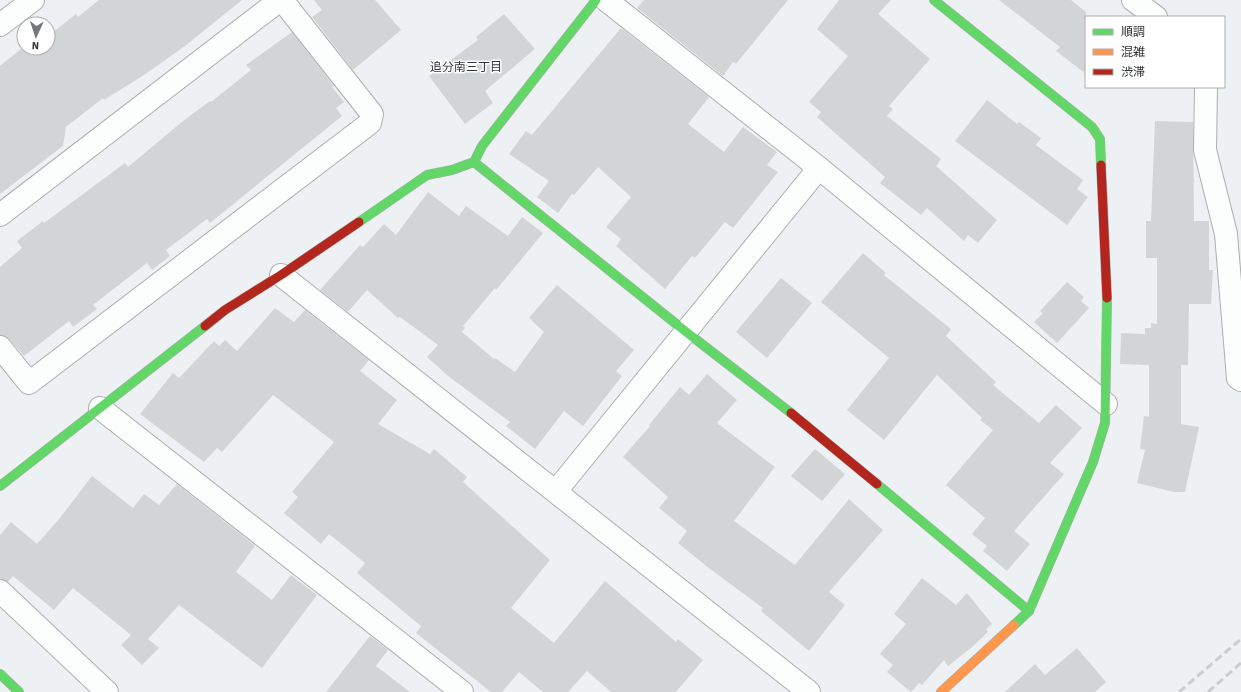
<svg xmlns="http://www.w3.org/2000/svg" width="1241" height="692" font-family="'Source Sans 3','Noto Sans JP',sans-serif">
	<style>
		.building { fill: #d2d5d6 }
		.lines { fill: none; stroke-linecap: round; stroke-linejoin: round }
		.street-casing { stroke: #acaeb0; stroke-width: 24 }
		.fast-casing { stroke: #acaeb0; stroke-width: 10 }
		.slow-casing { stroke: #acaeb0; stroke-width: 10 }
		.jam-casing { stroke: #acaeb0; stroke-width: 10 }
		.street { stroke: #fcfdfd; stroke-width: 22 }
		.fast { stroke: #63d668; stroke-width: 9 }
		.slow { stroke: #ff974d; stroke-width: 9 }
		.jam { stroke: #b3261e; stroke-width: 9 }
		.rail { stroke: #cbcccd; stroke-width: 3; stroke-dasharray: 8 4; stroke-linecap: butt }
		.labels { text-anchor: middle; stroke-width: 3; stroke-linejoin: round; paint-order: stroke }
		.neighbourhood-label { font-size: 12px; fill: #323536; stroke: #fefefe }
	</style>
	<rect width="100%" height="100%" fill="#eef1f3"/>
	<g class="building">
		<polygon points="99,0 242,0 185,46 144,75 104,100 103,98 66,127 63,146 0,194 0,66 22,48 48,48 48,36 76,14 78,17"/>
		<polygon points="314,0 375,0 401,30 353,70 312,17 322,10"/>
		<polygon points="644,0 788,0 736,64 733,62 723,76 637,8"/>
		<polygon points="839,0 891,0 878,14 930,59 889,106 893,109 887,116 941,159 936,166 997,220 978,243 968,235 964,241 927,208 921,215 880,183 885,177 817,117 821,112 809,102 848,56 817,29"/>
		<polygon points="999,0 1071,0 1086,12 1086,74 1056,51 1060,47"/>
		<polygon points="504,14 535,49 485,91 493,103 465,124 429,76 478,40 476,37"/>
		<polygon points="621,28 709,97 688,124 724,152 743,127 777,152 767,165 778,172 733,228 725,222 695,258 692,256 665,289 616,246 621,239 606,227 631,197 598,167 574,195 572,194 558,213 537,197 549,181 509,154 526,131 532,135"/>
		<polygon points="292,32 334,86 332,87 344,102 336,108 342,116 210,223 207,219 166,250 170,256 152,270 147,263 93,305 97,309 73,327 69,321 24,356 9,339 0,335 0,267 22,248 17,241 43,221 44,223 125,163 128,167 183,121 210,101 211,102 251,70 246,65"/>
		<polygon points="987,100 1017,124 1019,122 1041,138 1036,145 1083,180 1077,189 1088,197 1067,225 955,141"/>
		<polygon points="1155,121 1193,122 1194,221 1209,221 1209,270 1213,270 1211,304 1189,304 1188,365 1181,365 1181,424 1199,427 1185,492 1174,492 1137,483 1145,450 1140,449 1144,416 1149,417 1149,365 1120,364 1121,333 1145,334 1145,328 1151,328 1151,323 1157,324 1157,258 1146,258 1146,221 1151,221"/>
		<polygon points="428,192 459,216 466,206 508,236 522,217 543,233 496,290 495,288 463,326 465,328 462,332 494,359 495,358 515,372 544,332 529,318 557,285 634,350 616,371 622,376 583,426 564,411 535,449 506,426 510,422 448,376 427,357 438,345 400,317 398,318 367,290 348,312 320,290 360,245 363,247 384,224 396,235"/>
		<polygon points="863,253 886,273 884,275 951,329 946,336 996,382 993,385 1039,423 1056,405 1082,428 1050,463 1064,474 1014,531 1030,544 1007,571 983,551 987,546 972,534 985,518 946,485 993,430 980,420 982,418 937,375 884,440 847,410 889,358 821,302"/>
		<polygon points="781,278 812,303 767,358 736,332"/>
		<polygon points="1067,282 1084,297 1081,301 1089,308 1057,343 1034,322 1043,313 1040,311"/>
		<polygon points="275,308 294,322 305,310 369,360 360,371 397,400 378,424 430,454 434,449 467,477 463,482 550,560 511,608 554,643 605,581 676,642 678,639 703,660 676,692 611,692 587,671 568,692 543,692 519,672 502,692 491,692 416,633 421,626 357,573 365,563 329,534 321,544 284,513 298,497 292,492 334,442 273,395 222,452 217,448 204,462 140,414 173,373 179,378 214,341 219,346 225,340 237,351"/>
		<polygon points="707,374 737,400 717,423 775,467 734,521 795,565 849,499 883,530 829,592 845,605 809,651 761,611 763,608 710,569 678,543 687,531 659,508 668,497 623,457 650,426 649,425 680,387 689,395"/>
		<polygon points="815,449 845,474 822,501 791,476"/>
		<polygon points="92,476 133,508 144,494 159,505 177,484 255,546 236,572 272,600 291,575 317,595 262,668 179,605 148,639 159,648 142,665 121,645 131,635 73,588 54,610 13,576 8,582 0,579 0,535 11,522 37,544 60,518"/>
		<polygon points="922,578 956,605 967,593 992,624 986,629 988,632 971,648 948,666 944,660 922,685 919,683 911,692 887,672 893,665 880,654 906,624 894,614"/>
		<polygon points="370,636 388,650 376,666 410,692 326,692"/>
		<polygon points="1077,648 1106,682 1095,692 1005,692 1035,664 1045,675"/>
	</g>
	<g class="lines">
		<defs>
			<g id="street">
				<polyline points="606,0 819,168 1106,404"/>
				<polyline points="1133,0 1156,17"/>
				<polyline points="0,25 33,0"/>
				<polyline points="1206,87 1205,150 1226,234 1238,378 1241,380"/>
				<polyline points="0,215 280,0"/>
				<polyline points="281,275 809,692"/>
				<polyline points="0,347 29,383 370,123 372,114 282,0"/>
				<polyline points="100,408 462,692"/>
				<polyline points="556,491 819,168"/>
				<polyline points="0,591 107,692"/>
			</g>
			<g id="fast">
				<polyline points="934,0 1092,127 1100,139 1101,165"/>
				<polyline points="474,162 685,331 791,413"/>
				<polyline points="359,222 427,175 452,170 474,162 482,146 596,0"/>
				<polyline points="877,484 1029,611"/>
				<polyline points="0,486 205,326"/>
				<polyline points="1014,625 1029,611 1093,462 1105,423 1107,298"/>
				<polyline points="0,674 19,692"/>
			</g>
			<polyline id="slow" points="941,692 1014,625"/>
			<g id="jam">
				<polyline points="1101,165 1107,298"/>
				<polyline points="205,326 225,310 281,275 359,222"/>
				<polyline points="791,413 877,484"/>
			</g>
		</defs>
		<use href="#street" class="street-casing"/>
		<use href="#fast" class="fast-casing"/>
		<use href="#slow" class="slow-casing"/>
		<use href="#jam" class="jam-casing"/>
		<use href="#street" class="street"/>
		<use href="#fast" class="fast"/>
		<use href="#slow" class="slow"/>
		<use href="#jam" class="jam"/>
		<g class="rail">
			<polyline points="1179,692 1241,639"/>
			<polyline points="1208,692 1241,663"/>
		</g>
	</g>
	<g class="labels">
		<g class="neighbourhood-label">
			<text x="466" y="71">追分南三丁目</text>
		</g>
	</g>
	<rect x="1085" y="16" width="140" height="72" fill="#fefefe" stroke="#acaeae"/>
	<rect x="1093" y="29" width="20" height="6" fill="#63d668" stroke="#acaeae"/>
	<text x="1121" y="36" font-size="12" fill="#323536">順調</text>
	<rect x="1093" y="49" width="20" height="6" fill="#ff974d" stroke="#acaeae"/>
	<text x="1121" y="56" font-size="12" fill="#323536">混雑</text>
	<rect x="1093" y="69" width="20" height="6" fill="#b3261e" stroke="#acaeae"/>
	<text x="1121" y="76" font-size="12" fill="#323536">渋滞</text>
	<g transform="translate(36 36) rotate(183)"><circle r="19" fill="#fefefe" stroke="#acaeae"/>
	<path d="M0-3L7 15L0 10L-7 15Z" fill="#747778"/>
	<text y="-6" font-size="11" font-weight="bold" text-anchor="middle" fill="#323536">N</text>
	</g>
</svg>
